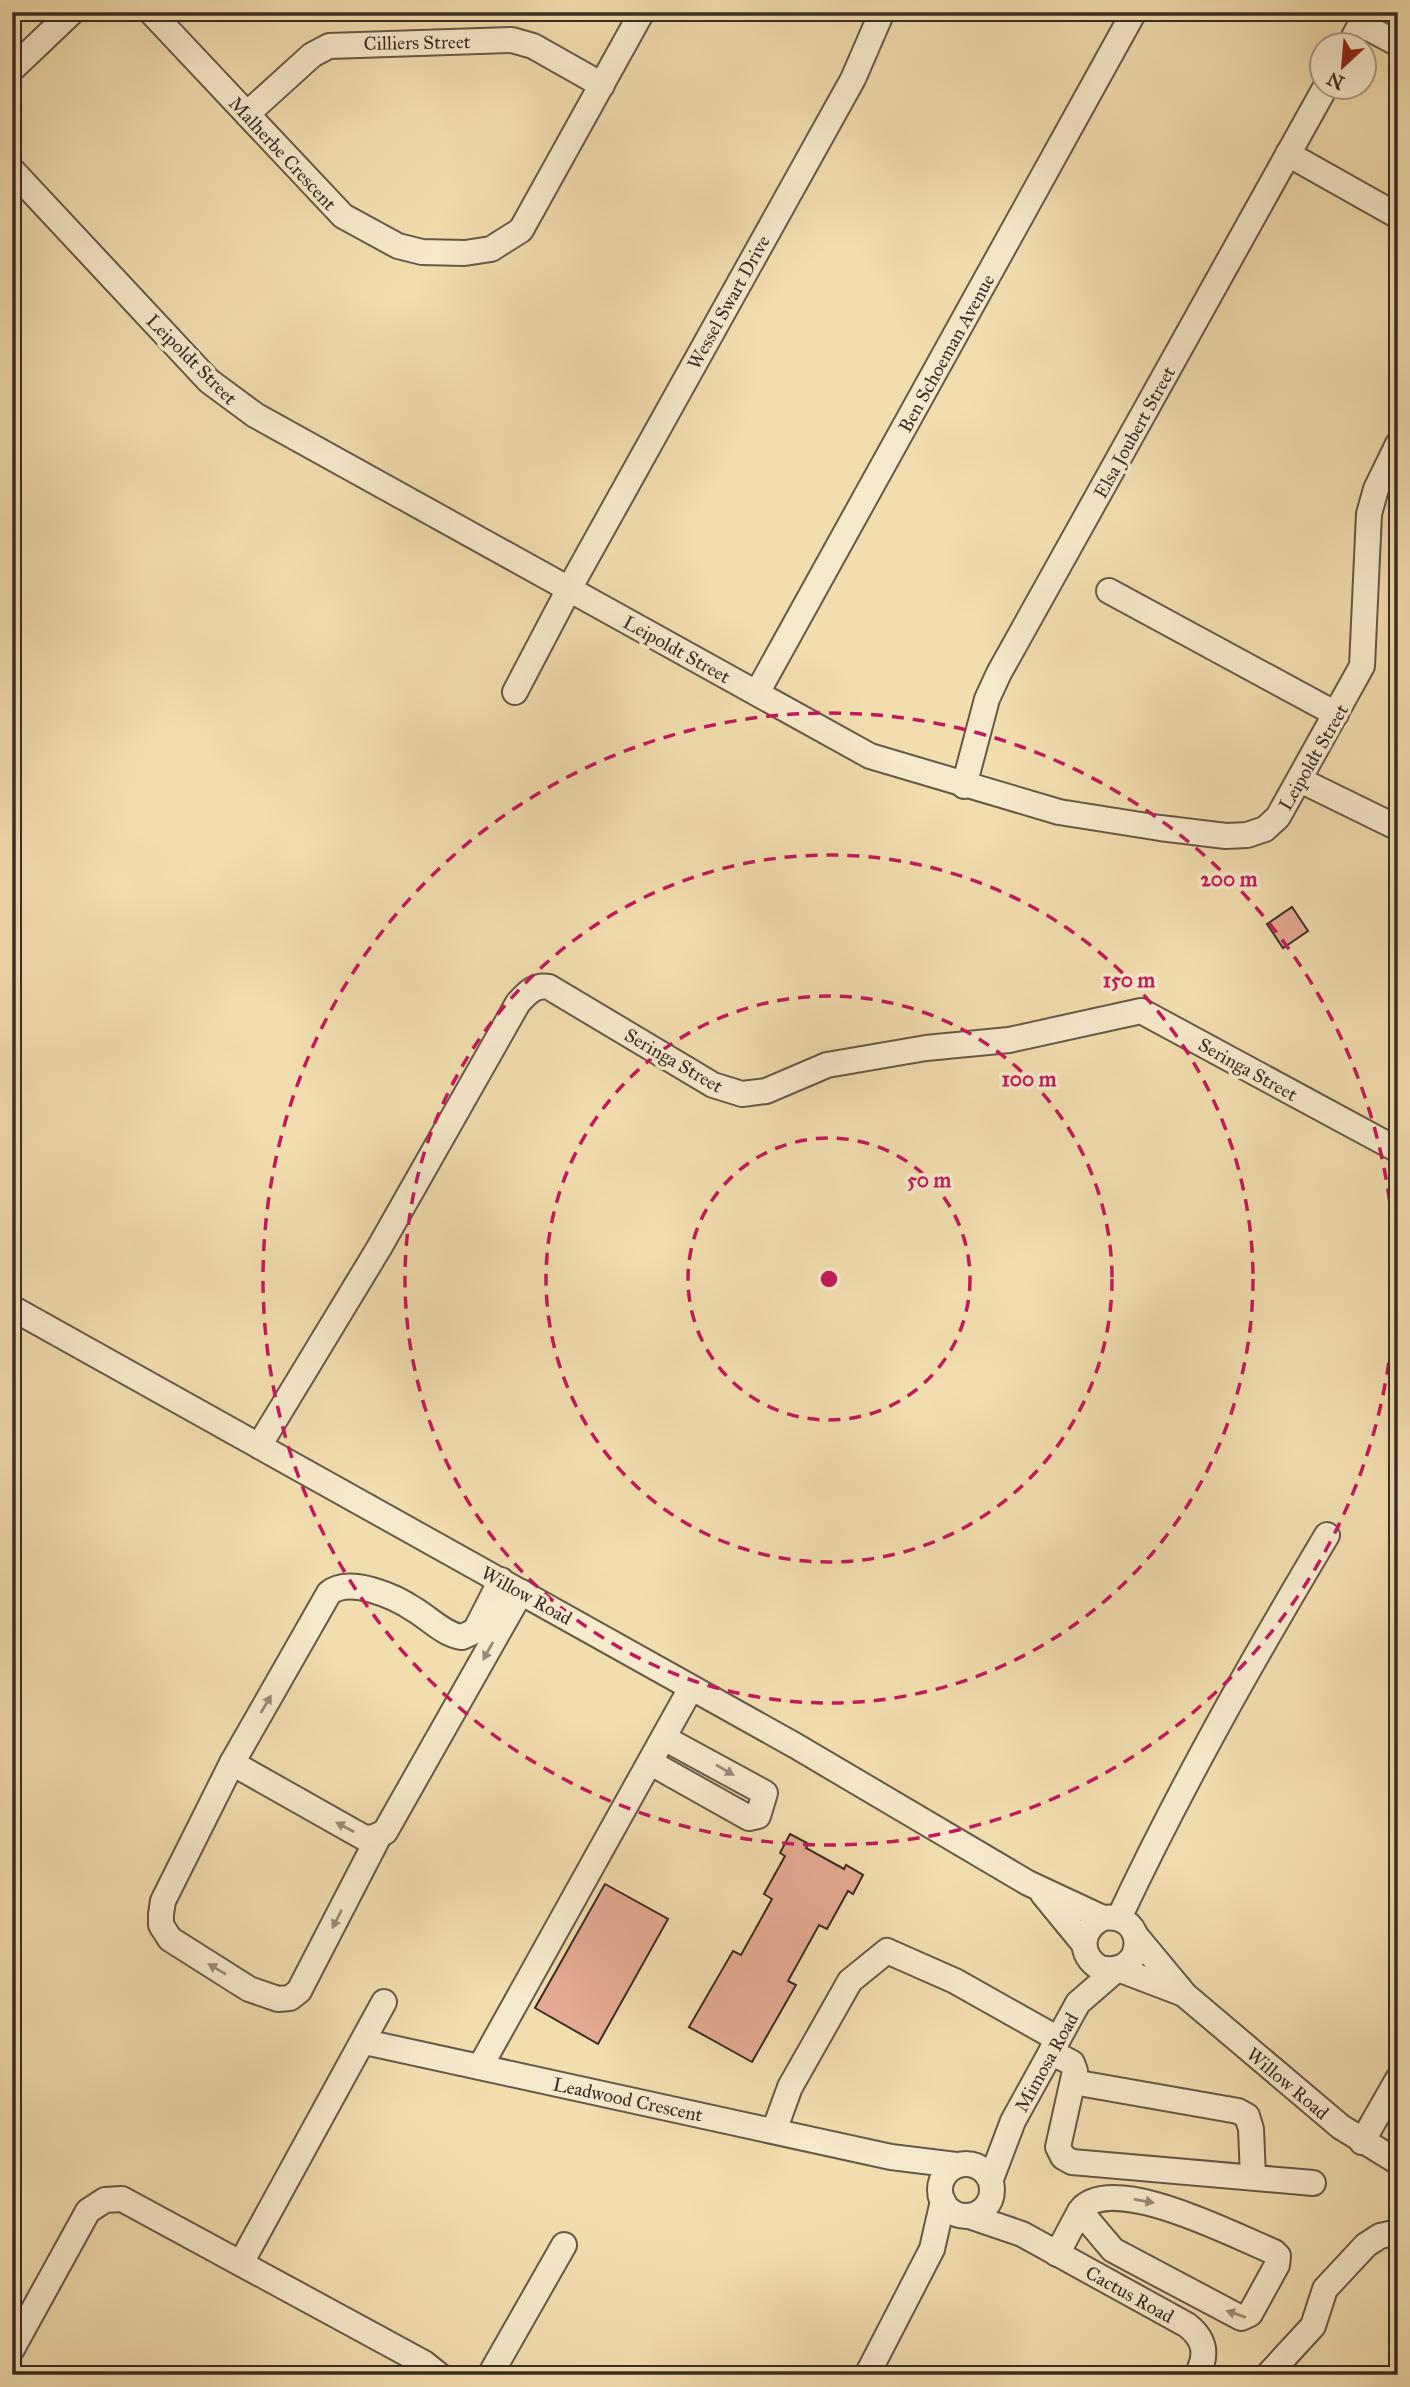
<svg xmlns="http://www.w3.org/2000/svg" width="1410" height="2387" font-family="'IM FELL Great Primer',serif">
	<style>
		.building { fill: #e5aa93; stroke: #392c25; stroke-width: 2 }
		.lines { fill: none; stroke-linecap: round; stroke-linejoin: round }
		.minor-casing { stroke: #675848; stroke-width: 28 }
		.minor { stroke: #f7e9cb; stroke-width: 24 }
		.oneway { fill: #988a78 }
		.ring { fill: none; stroke: #c2185b; stroke-width: 3.5; stroke-dasharray: 12 9 }
		.labels { text-anchor: middle; stroke-width: 7; stroke-linejoin: round; paint-order: stroke }
		.street-label { font-size: 19px; fill: #392c25; stroke: #f7e9cb }
		.centre { fill: #c2185b; stroke: #f7e9cb; stroke-width: 3.5 }
		.ring-label { font-size: 21px; text-anchor: middle; font-weight: bold; fill: #c2185b; stroke: #f7e9cb; stroke-width: 7; stroke-linejoin: round; paint-order: stroke }
	</style>
	<rect width="100%" height="100%" fill="#f2ddaf"/>
	<filter id="stains"><feTurbulence type="fractalNoise" baseFrequency=".00286" numOctaves="4"/><feColorMatrix values="0 0 0 0 .2 0 0 0 0 .09 0 0 0 0 .02 0 0 0 .5 -.17"/></filter>
	<radialGradient id="worn" r=".72"><stop offset=".6" stop-color="#630" stop-opacity="0"/><stop offset="1" stop-color="#630" stop-opacity=".3"/></radialGradient>
	<g class="building">
		<polygon points="1292,907 1308,931 1283,948 1267,924"/>
		<polygon points="790,1834 809,1844 806,1848 844,1869 846,1865 863,1875 853,1894 848,1891 827,1929 819,1925 788,1981 796,1985 752,2062 689,2027 733,1951 741,1955 772,1899 764,1894 785,1856 780,1853"/>
		<polygon points="605,1884 668,1919 598,2044 535,2008"/>
	</g>
	<g class="lines">
		<defs>
			<g id="minor">
				<polyline points="151,12 343,216 398,246 422,252 465,253 491,249 521,230 642,12"/>
				<polyline points="1361,24 1398,44"/>
				<polyline points="1349,46 1367,12"/>
				<polyline points="12,69 72,12"/>
				<polyline points="247,114 312,55 329,46 512,40 533,46 602,85"/>
				<polyline points="1288,154 1398,216"/>
				<polyline points="12,170 209,381 255,415 870,756 1059,812 1160,828 1226,836 1247,835 1265,829 1278,817 1362,666 1369,514 1376,489 1398,444"/>
				<polyline points="1109,591 1336,714"/>
				<polyline points="515,692 569,589 853,79 882,12"/>
				<polyline points="757,693 1134,12"/>
				<polyline points="1300,780 1398,828"/>
				<polyline points="964,786 987,699 999,673 1325,88"/>
				<path d="M12 1308 796 1746 1028 1883 1103 1918C1149 1911 1147 1979 1100 1968 1078 1955 1080 1929 1103 1918"/>
				<path d="M259 1446 379 1248 518 1003C527 993 535 984 549 987L713 1085 742 1094 766 1091 827 1065 926 1048 1009 1040 1141 1011 1398 1150"/>
				<polyline points="232,1763 363,1837 372,1838 385,1832 521,1592"/>
				<polyline points="651,1763 749,1818 758,1816 765,1793 664,1738"/>
				<path d="M379 1836 299 1991 290 1998 278 1999 249 1989 170 1939 161 1925V1914L163 1901 232 1763 329 1593C350 1576 396 1597 415 1610 430 1619 445 1635 462 1637L475 1631 501 1580"/>
				<polyline points="1043,1894 1084,1944"/>
				<path d="M1119 1918C1181 1786 1252 1661 1327 1535"/>
				<polyline points="1136,1936 1185,1995 1341,2127 1398,2162"/>
				<polyline points="1118,1969 1181,1993"/>
				<polyline points="365,2042 891,2157 956,2165"/>
				<polyline points="1051,2052 1072,2063 1075,2071 1058,2147 1063,2157 1072,2162 1313,2183"/>
				<polyline points="480,2067 691,1688"/>
				<polyline points="1073,2082 1238,2111 1247,2116 1251,2129 1253,2177"/>
				<polyline points="774,2131 790,2087 850,1981 887,1951 955,1981 1058,2039"/>
				<polyline points="1362,2142 1398,2079"/>
				<circle cx="966" cy="2190" r="26"/>
				<polyline points="991,2179 1013,2121 1078,2003 1116,1970"/>
				<path d="M969 2216 1022 2234 1187 2325C1205 2339 1208 2354 1197 2375"/>
				<path d="M1057 2254 1080 2211C1110 2170 1237 2237 1274 2252L1278 2256 1277 2265 1250 2314 1241 2318 1113 2250 1080 2211"/>
				<polyline points="241,2263 384,2002"/>
				<polyline points="12,2349 88,2211 105,2200 122,2199 424,2363 439,2375"/>
				<polyline points="490,2375 564,2245"/>
				<polyline points="867,2375 932,2249 943,2201"/>
				<polyline points="1268,2375 1313,2326 1325,2289 1366,2245 1380,2236 1398,2232"/>
			</g>
		</defs>
		<use href="#minor" class="minor-casing"/>
		<use href="#minor" class="minor"/>
	</g>
	<defs><path id="oneway-solid" d="M-6-.8H1V-3.2L6.5 0L1 3.2V.8H-6Z" transform="scale(1.75)"/></defs>
	<g class="oneway">
		<use href="#oneway-solid" transform="translate(488 1651) rotate(119)"/>
		<use href="#oneway-solid" transform="translate(266 1704) rotate(-60)"/>
		<use href="#oneway-solid" transform="translate(725 1770) rotate(30)"/>
		<use href="#oneway-solid" transform="translate(345 1827) rotate(-152)"/>
		<use href="#oneway-solid" transform="translate(337 1919) rotate(117)"/>
		<use href="#oneway-solid" transform="translate(217 1969) rotate(-149)"/>
		<use href="#oneway-solid" transform="translate(1144 2201) rotate(10)"/>
		<use href="#oneway-solid" transform="translate(1236 2314) rotate(-161)"/>
	</g>
	<g class="ring">
		<circle cx="829" cy="1279" r="141"/>
		<circle cx="829" cy="1279" r="283"/>
		<circle cx="829" cy="1279" r="424"/>
		<circle cx="829" cy="1279" r="566"/>
	</g>
	<g class="labels">
		<g class="street-label">
			<text transform="translate(417 42) rotate(-1)" y="7">Cilliers Street</text>
			<text transform="translate(283 153) rotate(47)" y="7">Malherbe Crescent</text>
			<text transform="translate(728 302) rotate(-61)" y="7">Wessel Swart Drive</text>
			<text transform="translate(946 353) rotate(-61)" y="7">Ben Schoeman Avenue</text>
			<text transform="translate(192 359) rotate(45)" y="7">Leipoldt Street</text>
			<text transform="translate(1134 432) rotate(-61)" y="7">Elsa Joubert Street</text>
			<text transform="translate(677 649) rotate(29)" y="7">Leipoldt Street</text>
			<text transform="translate(1313 757) rotate(-60)" y="7">Leipoldt Street</text>
			<text transform="translate(674 1060) rotate(30)" y="7">Seringa Street</text>
			<text transform="translate(1248 1069) rotate(29)" y="7">Seringa Street</text>
			<text transform="translate(527 1595) rotate(29)" y="7">Willow Road</text>
			<text transform="translate(1046 2062) rotate(-61)" y="7">Mimosa Road</text>
			<text transform="translate(1288 2083) rotate(40)" y="7">Willow Road</text>
			<text transform="translate(628 2099) rotate(12)" y="7">Leadwood Crescent</text>
			<text transform="translate(1130 2294) rotate(29)" y="7">Cactus Road</text>
		</g>
	</g>
	<circle cx="829" cy="1279" r="10" class="centre"/>
	<g class="ring-label">
		<text x="1229" y="886">200 m</text>
		<text x="1129" y="987">150 m</text>
		<text x="1029" y="1086">100 m</text>
		<text x="929" y="1187">50 m</text>
	</g>
	<rect width="1410" height="2387" fill="none" stroke="#f2ddaf" stroke-width="42"/>
	<rect x="14" y="14" width="1382" height="2359" fill="none" stroke="#392c25" stroke-width="3.5"/>
	<rect x="21" y="21" width="1368" height="2345" fill="none" stroke="#392c25" stroke-width="2"/>
	<g transform="translate(1343 66) rotate(206)"><circle r="33" fill="#f7e9cb" stroke="#ab9d89" stroke-width="2"/>
	<path d="M0-5L12 26L0 18L-12 26Z" fill="#8f2418"/>
	<text y="-10" font-size="19" font-weight="bold" text-anchor="middle" fill="#392c25">N</text>
	</g>
	<rect width="100%" height="100%" filter="url(#stains)"/>
	<rect width="100%" height="100%" fill="url(#worn)"/>
</svg>
